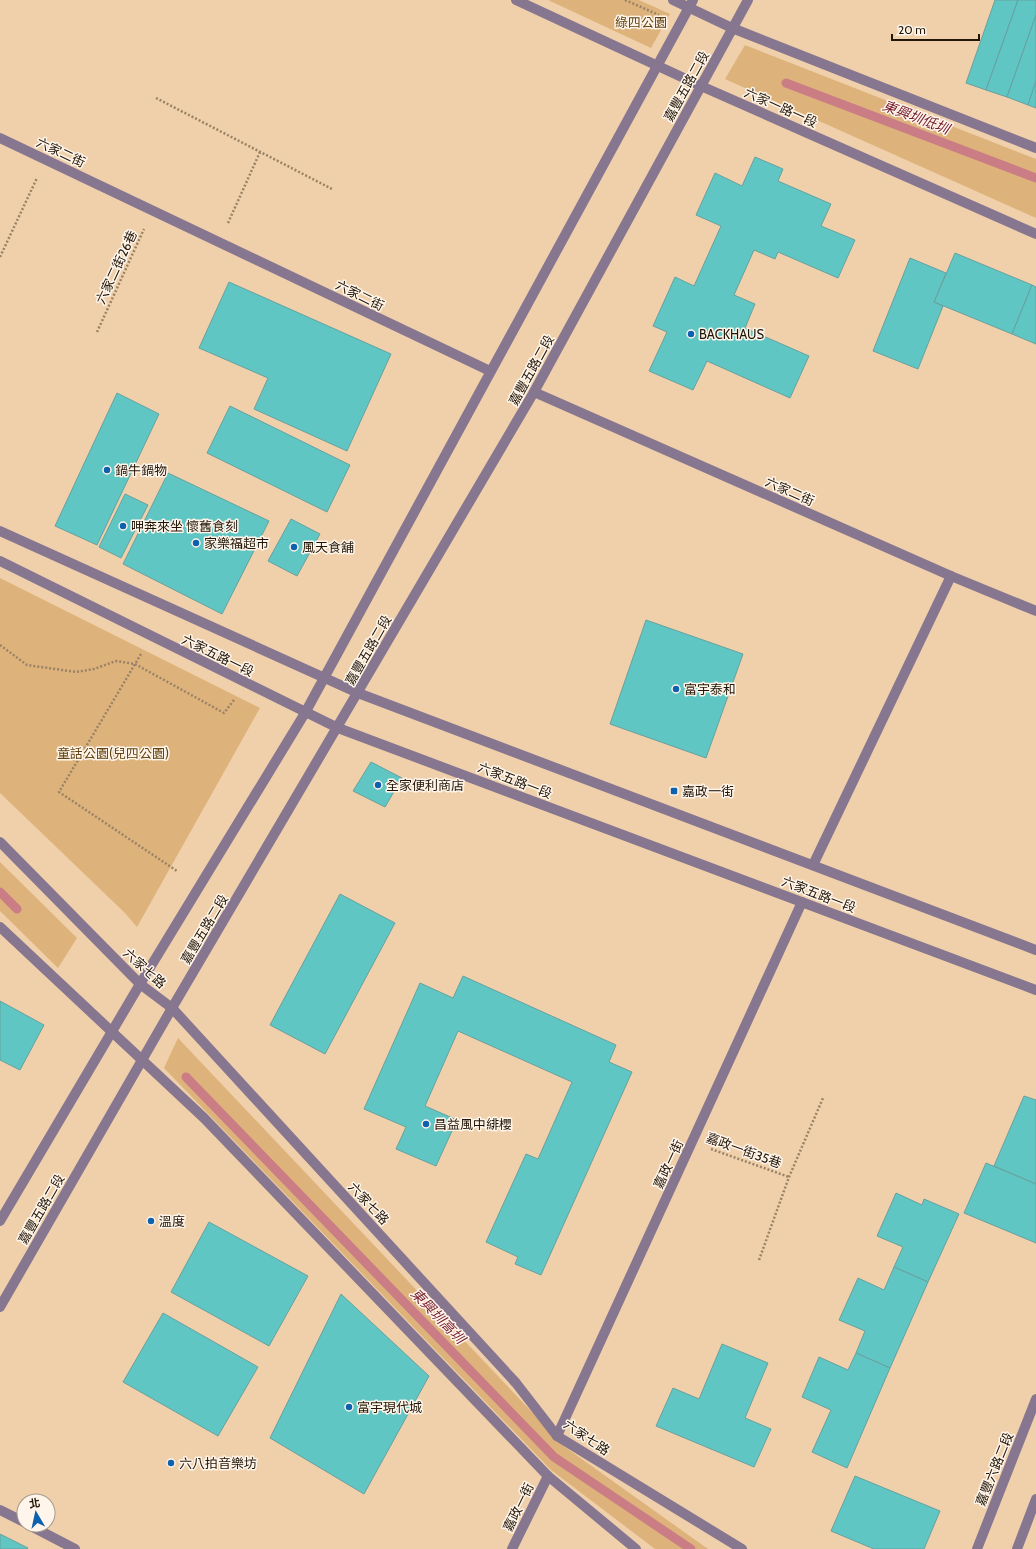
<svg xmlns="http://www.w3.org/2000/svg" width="1036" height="1549" font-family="Cabin,'Noto Sans TC',sans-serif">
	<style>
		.green { fill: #deb37b }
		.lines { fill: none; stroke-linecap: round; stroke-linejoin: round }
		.stream { stroke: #ca7d85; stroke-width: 9 }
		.building { fill: #5fc6c3; stroke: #67a19f }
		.path { stroke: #998266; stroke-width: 2.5; stroke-dasharray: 2 2; stroke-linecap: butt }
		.minor { stroke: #877690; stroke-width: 10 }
		.poi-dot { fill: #0e61af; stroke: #fff5ea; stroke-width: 1.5 }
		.labels { text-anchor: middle; stroke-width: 3; stroke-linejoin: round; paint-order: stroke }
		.park-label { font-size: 13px; fill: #624212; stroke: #fff5ea }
		.street-label { font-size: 13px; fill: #201507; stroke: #fff5ea }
		.poi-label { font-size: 13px; fill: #201507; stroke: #fff5ea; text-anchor: start }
		.water-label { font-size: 14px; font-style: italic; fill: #761a2e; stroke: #fff5ea }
	</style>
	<rect width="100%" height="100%" fill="#efd0aa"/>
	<g class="green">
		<polygon points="548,0 639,0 670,14 651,48"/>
		<polygon points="745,45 1036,159 1036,218 725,79"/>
		<polygon points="0,578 260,708 137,927 125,913 0,793"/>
		<polygon points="0,862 77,938 58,968 0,911"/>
		<polygon points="178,1038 565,1447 708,1549 655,1549 551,1470 164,1068"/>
	</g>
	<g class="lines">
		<g class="stream">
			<polyline points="786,83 1036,178"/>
			<polyline points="0,892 17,909"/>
			<polyline points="186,1077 554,1457 691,1549"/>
		</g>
	</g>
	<g class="building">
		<polygon points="995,0 1018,0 986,90 966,83"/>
		<polygon points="1018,0 1036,0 1036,15 1007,97 986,90"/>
		<polygon points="1036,15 1036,81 1028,105 1007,97"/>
		<polygon points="1036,81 1036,108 1028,105"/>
		<polygon points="755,157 783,169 778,181 831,204 821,226 855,240 838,278 778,252 775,259 754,250 734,295 755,304 745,328 809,356 790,398 707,361 693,390 649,371 667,332 653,326 675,277 694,286 721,226 696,215 715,173 742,186"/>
		<polygon points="955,253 1032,285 1012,334 934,302"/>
		<polygon points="910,258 946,273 934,302 943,306 918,369 873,351"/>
		<polygon points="229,282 391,354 347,451 254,409 268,378 199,348"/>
		<polygon points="1032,285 1036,287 1036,344 1012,334"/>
		<polygon points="117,393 159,414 97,545 55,526"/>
		<polygon points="230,406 350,465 327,512 207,453"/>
		<polygon points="168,473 269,521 222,614 123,564"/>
		<polygon points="125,494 148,505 121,558 99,547"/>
		<polygon points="291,519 320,534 297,576 268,561"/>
		<polygon points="646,620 743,654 706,758 610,724"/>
		<polygon points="371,762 402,778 385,807 353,791"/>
		<polygon points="340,894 395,923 325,1054 270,1025"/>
		<polygon points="463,976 616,1045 609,1062 632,1072 541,1275 515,1264 518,1257 486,1242 526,1154 538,1159 572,1082 458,1031 425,1106 457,1120 436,1166 396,1149 406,1127 364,1109 420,983 453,998"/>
		<polygon points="0,1001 44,1025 20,1070 0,1060"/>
		<polygon points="1024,1096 1036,1100 1036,1184 994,1166"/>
		<polygon points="986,1163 1036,1184 1036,1243 964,1213"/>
		<polygon points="896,1193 922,1205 924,1199 959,1214 928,1282 894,1267 903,1247 877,1236"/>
		<polygon points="209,1222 308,1276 269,1346 171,1292"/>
		<polygon points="894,1267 928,1282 890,1368 856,1353 865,1331 839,1320 858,1278 884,1290"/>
		<polygon points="341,1294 429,1376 364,1494 270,1438"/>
		<polygon points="163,1313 258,1367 218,1436 123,1382"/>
		<polygon points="722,1344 768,1363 745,1418 771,1429 754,1467 656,1426 673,1388 699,1399"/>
		<polygon points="856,1353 890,1368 847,1468 812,1452 831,1410 802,1397 819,1357 848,1370"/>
		<polygon points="855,1476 940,1511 924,1549 874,1549 831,1531"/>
		<polygon points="0,1534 28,1548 27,1549 0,1549"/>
	</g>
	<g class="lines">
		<g class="path">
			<polyline points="625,0 659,15"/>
			<polyline points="156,98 332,189"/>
			<polyline points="228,223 260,152"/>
			<polyline points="0,257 37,178"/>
			<polyline points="97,332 144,229"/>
			<polyline points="0,645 27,665 76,672 94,669 116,661 135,664 224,713 234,700"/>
			<polyline points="141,654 59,792 177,871"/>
			<polyline points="711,1149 789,1177"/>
			<polyline points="759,1260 789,1177 823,1098"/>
		</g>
		<g class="minor">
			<polyline points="516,0 701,86 1036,234"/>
			<polyline points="673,0 732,28 1036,148"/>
			<polyline points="0,138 490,371"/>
			<polyline points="534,392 951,576 1036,611"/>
			<polyline points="0,531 358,693 1036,950"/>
			<polyline points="0,561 338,728 1036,990"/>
			<polyline points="0,842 140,984 172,1008 516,1383 557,1436 742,1549"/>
			<polyline points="813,865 951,576"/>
			<polyline points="0,927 204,1118 548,1476 636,1549"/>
			<polyline points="0,1221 140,984 305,713 693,0"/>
			<polyline points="0,1307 172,1008 534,392 748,0"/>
			<polyline points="557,1436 802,902"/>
			<polyline points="0,1510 24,1522"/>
			<polyline points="29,1525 75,1549"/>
			<polyline points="512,1549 548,1476"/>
			<polyline points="977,1549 1036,1399"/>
			<polyline points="1017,1549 1036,1499"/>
		</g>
	</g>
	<g class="poi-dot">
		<circle cx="691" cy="334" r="4"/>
		<circle cx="107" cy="470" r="4"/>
		<circle cx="123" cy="526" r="4"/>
		<circle cx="196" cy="543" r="4"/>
		<circle cx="294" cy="547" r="4"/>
		<circle cx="676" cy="689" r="4"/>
		<circle cx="378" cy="785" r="4"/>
		<rect x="670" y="787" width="8" height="8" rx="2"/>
		<circle cx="426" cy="1124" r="4"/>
		<circle cx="151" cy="1221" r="4"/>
		<circle cx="349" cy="1407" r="4"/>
		<circle cx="171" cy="1463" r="4"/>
	</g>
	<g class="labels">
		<g class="park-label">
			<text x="641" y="27">綠四公園</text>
			<text x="113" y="758">童話公園(兒四公園)</text>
		</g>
		<g class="street-label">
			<text transform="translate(686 86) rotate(-61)" y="5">嘉豐五路二段</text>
			<text transform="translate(781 107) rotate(24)" y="5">六家一路一段</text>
			<text transform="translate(61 152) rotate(25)" y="5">六家二街</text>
			<text transform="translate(116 267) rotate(-65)" y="5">六家二街26巷</text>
			<text transform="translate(360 295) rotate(26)" y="5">六家二街</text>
			<text transform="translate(531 370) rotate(-61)" y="5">嘉豐五路二段</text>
			<text transform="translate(790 491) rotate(24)" y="5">六家二街</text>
			<text transform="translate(368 650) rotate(-60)" y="5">嘉豐五路二段</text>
			<text transform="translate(218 655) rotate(26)" y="5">六家五路一段</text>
			<text transform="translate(515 780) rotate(21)" y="5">六家五路一段</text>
			<text transform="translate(819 894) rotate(21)" y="5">六家五路一段</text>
			<text transform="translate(204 929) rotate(-59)" y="5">嘉豐五路二段</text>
			<text transform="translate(145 968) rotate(42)" y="5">六家七路</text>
			<text transform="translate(744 1150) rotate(20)" y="5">嘉政一街35巷</text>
			<text transform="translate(668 1164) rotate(-65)" y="5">嘉政一街</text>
			<text transform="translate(369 1203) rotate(47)" y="5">六家七路</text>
			<text transform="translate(41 1209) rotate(-60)" y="5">嘉豐五路二段</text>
			<text transform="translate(587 1437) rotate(34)" y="5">六家七路</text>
			<text transform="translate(994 1469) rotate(-68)" y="5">嘉豐六路二段</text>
			<text transform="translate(518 1507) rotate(-64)" y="5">嘉政一街</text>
		</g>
		<g class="poi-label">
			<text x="699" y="339">BACKHAUS</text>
			<text x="115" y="475">鍋牛鍋物</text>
			<text x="131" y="531">呷奔來坐 懷舊食刻</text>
			<text x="204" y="548">家樂福超市</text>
			<text x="302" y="552">風天食舖</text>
			<text x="684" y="694">富宇泰和</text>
			<text x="386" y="790">全家便利商店</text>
			<text x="682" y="796">嘉政一街</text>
			<text x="434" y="1129">昌益風中緋櫻</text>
			<text x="159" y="1226">溫度</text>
			<text x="357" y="1412">富宇現代城</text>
			<text x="179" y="1468">六八拍音樂坊</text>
		</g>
		<g class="water-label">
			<text transform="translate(916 117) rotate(21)" y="5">東興圳低圳</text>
			<text transform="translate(438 1316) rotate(46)" y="5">東興圳高圳</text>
		</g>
	</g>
	<g transform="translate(36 1513) rotate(351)"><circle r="19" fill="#fff5ea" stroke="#a69b8f"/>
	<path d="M0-3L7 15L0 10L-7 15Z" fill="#0e61af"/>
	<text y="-6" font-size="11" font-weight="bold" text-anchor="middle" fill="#201507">北</text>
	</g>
	<path d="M892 34v6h87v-6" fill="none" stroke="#201507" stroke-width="2"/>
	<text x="898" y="34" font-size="12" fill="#201507" stroke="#fff5ea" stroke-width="3" paint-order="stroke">20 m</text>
</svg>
